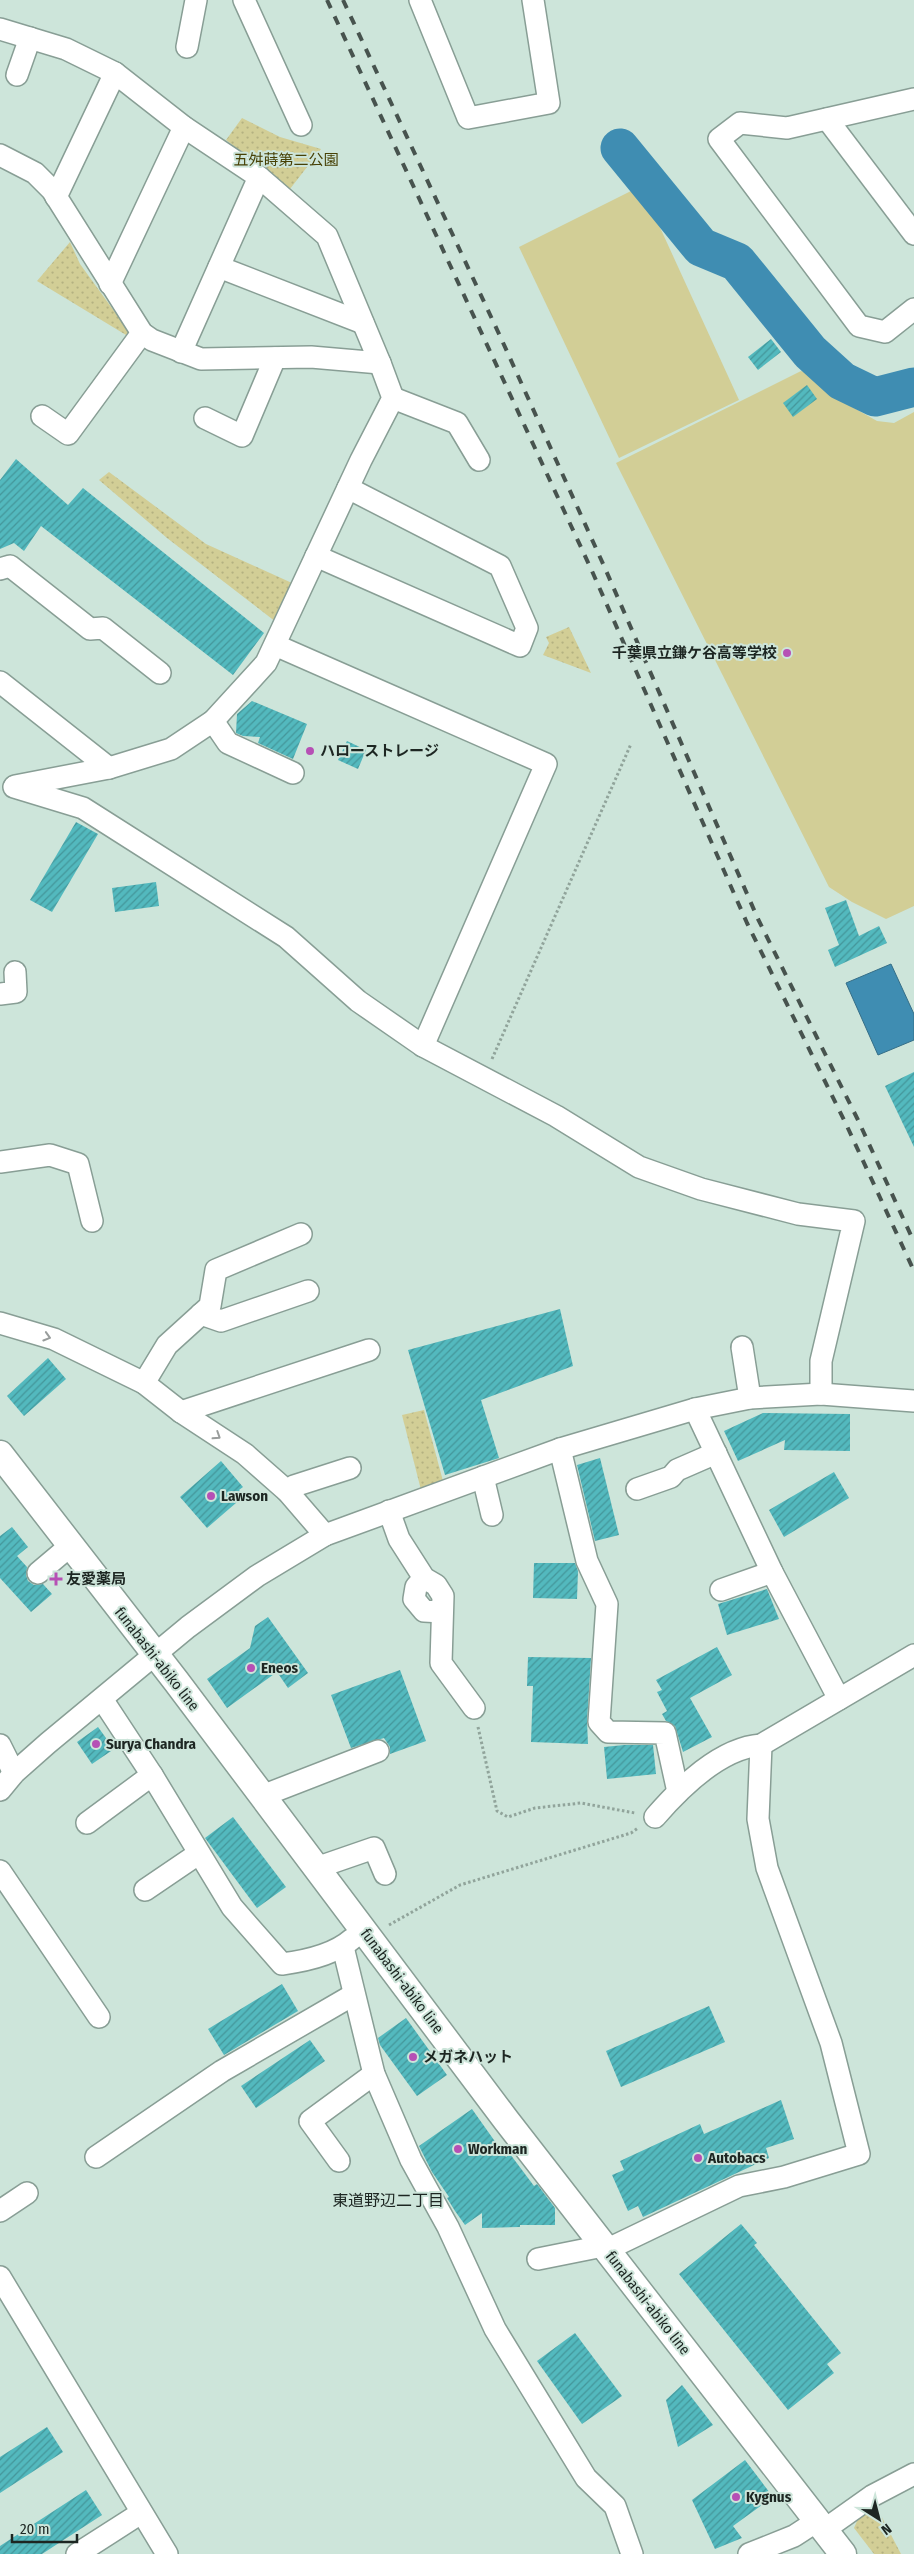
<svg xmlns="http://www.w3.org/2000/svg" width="914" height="2554" font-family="'Fira Sans Condensed','Noto Sans JP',sans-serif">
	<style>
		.grass { fill: url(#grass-dots) }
		.garden { fill: #d2ce96 }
		.water { fill: #3f8db2; stroke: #356e87 }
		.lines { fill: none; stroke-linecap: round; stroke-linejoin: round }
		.river { stroke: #3f8db2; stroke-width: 39 }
		.building { fill: url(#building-hatch) }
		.minor-casing { stroke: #889e95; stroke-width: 24 }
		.major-casing { stroke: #889e95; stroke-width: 29 }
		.path { stroke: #91a49b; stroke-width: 3; stroke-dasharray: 2.5 2.5; stroke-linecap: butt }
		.minor { stroke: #fff; stroke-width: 21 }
		.major { stroke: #fff; stroke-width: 26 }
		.rail { stroke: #47534e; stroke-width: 4; stroke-dasharray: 9 9; stroke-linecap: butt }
		.oneway { stroke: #999d9c }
		.poi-dot { fill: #b650b5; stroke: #cde5da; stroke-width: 2 }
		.labels { text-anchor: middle; stroke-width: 4; stroke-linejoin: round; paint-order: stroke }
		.park-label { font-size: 15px; fill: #474106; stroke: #cde5da }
		.poi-label { font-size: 15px; font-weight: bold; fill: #1d2622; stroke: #cde5da; text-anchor: start }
		.street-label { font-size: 15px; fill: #1d2622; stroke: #cde5da }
		.neighbourhood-label { font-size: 16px; fill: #1d2622; stroke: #cde5da }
	</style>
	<defs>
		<pattern id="grass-dots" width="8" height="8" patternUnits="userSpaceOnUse" patternTransform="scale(1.25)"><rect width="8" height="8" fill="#d2ce96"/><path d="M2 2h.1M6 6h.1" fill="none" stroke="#b4b181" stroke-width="1.8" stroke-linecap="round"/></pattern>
		<pattern id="building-hatch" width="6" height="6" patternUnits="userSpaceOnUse" patternTransform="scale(1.25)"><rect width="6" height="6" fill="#53b9be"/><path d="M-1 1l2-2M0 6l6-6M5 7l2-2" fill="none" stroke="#44969a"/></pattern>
	</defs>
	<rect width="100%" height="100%" fill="#cde5da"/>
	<g class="grass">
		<polygon points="242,118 280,137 321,149 290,189 226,140"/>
		<polygon points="70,242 80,264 130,333 131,338 37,281"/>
		<polygon points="109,472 206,544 292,583 276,622 167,538 99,480"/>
		<polygon points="569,627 591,673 543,655 549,643 546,637"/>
		<polygon points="424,1410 443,1481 421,1490 402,1415"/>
		<polygon points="874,2502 901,2554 874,2554 854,2528 861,2512"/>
	</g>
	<g class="garden">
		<polygon points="641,186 739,400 619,458 519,247"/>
		<polygon points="801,371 818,376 854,408 877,421 894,423 914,412 914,906 886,919 852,902 829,887 616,463"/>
	</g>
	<polygon class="water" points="891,964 914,1014 914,1040 878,1055 846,983"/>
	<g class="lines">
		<polyline class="river" points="620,148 701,247 737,262 810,352 842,381 875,397 914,387"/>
	</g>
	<g class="building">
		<polygon points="771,339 781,352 758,370 748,357"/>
		<polygon points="807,385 817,399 793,417 783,403"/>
		<polygon points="16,459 68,505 83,488 264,633 233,675 41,526 24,551 14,543 0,549 0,480"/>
		<polygon points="252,701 307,724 293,759 258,743 260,737 243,736 236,733 237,714"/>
		<polygon points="347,741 366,750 358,769 338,760"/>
		<polygon points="76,822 98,834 52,912 30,900"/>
		<polygon points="156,882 159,906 115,912 112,888"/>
		<polygon points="846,900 859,936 879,926 887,943 835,967 828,950 839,945 825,908"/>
		<polygon points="914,1072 914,1147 885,1086"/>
		<polygon points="560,1309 573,1366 481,1400 499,1458 445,1475 408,1350"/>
		<polygon points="48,1358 66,1379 24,1416 7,1396"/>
		<polygon points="763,1413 850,1414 850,1451 784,1450 785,1440 738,1461 724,1431"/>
		<polygon points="600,1458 619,1535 595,1541 577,1465"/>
		<polygon points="221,1461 243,1487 239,1490 244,1496 207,1528 180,1497"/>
		<polygon points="834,1472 849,1498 784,1537 769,1510"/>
		<polygon points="12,1527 28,1547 17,1556 27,1567 26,1575 28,1581 34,1585 43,1584 52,1594 31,1612 0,1578 0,1536"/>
		<polygon points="534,1563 575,1563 578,1571 577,1599 533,1598"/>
		<polygon points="767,1589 779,1619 727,1635 718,1604"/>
		<polygon points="268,1617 308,1673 288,1688 277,1672 227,1708 207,1679 250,1648 255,1626"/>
		<polygon points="717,1647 732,1675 690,1698 712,1737 683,1752 675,1726 666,1721 662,1714 667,1711 657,1692 662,1690 656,1680"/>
		<polygon points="528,1657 591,1658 587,1721 588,1744 531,1742 533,1686 527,1686"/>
		<polygon points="400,1670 426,1741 390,1754 390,1747 384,1738 351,1748 331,1695"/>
		<polygon points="98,1727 114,1749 92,1764 77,1742"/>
		<polygon points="624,1745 653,1745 656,1774 607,1779 604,1747"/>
		<polygon points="233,1817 286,1887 257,1908 205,1838"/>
		<polygon points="282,1984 298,2011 224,2055 208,2029"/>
		<polygon points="709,2006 725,2042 621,2087 606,2051"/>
		<polygon points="406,2018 447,2075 417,2096 380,2045 378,2038"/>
		<polygon points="310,2040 325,2061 256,2108 241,2086"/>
		<polygon points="781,2100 794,2139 766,2148 769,2158 643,2217 638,2206 628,2211 612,2175 624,2170 620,2161 700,2124 704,2134"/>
		<polygon points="472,2109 506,2157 510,2154 534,2186 537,2184 555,2208 555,2225 520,2225 520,2227 482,2228 482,2213 465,2225 455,2211 447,2198 449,2197 432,2172 419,2146"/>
		<polygon points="741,2224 757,2243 754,2245 841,2353 827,2364 834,2373 788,2410 679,2274"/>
		<polygon points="575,2333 622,2396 582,2424 537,2361"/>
		<polygon points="682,2385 713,2425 678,2447 666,2400"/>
		<polygon points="47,2427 63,2452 0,2493 0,2457"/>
		<polygon points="745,2460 773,2497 733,2526 742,2538 715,2549 692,2500"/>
		<polygon points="86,2490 102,2515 42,2554 0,2554 0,2546"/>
	</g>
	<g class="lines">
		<defs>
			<g id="minor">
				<polyline points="244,0 301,125"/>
				<polyline points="420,0 468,118 549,103 533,0"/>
				<polyline points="0,29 66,49 115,73 184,127 259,177 327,236 380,363 311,357 201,359 152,340 142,333 52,190 35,173 0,155"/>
				<polyline points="187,47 196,0"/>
				<polyline points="17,75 30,38"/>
				<polyline points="914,99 787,128 740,123 719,139 859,326 885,332 914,309"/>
				<polyline points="827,119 914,234"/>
				<polyline points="56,197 115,73"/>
				<polyline points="219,267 363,323"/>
				<polyline points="110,284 184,127"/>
				<polyline points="181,352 259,177"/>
				<polyline points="393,398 457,423 479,460"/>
				<polyline points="42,416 68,434 142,333"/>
				<polyline points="205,418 242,436 275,358"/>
				<polyline points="316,556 520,646 527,628 500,566 348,488"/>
				<polyline points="0,569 10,566 90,629 103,628 160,673"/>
				<polyline points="275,645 546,764 423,1046"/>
				<polyline points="0,682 109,768"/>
				<polyline points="213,721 228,743 293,773"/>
				<polyline points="15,786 109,768 171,749 213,721 266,663 361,460 393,398 380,363"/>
				<polyline points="14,787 83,808 286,937 358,1001 423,1046 556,1116 639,1167 701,1189 798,1214 854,1221 821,1361 821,1394"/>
				<polyline points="0,994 16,992 15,972"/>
				<polyline points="0,1162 50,1155 78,1164 92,1221"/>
				<polyline points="201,1314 221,1321 308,1291"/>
				<polyline points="0,1323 54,1339 144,1383 181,1412 245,1454 287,1491 325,1535"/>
				<polyline points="742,1347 750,1398"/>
				<polyline points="144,1383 167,1345 210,1306 216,1270 301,1234"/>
				<polyline points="695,1409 772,1572 839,1699"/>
				<polyline points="181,1412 369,1350"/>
				<polyline points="560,1449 587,1561 607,1604 599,1722 608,1732 665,1733 678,1792"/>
				<polyline points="483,1477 492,1515"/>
				<polyline points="637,1489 671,1477 677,1470 716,1453"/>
				<polyline points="287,1491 294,1486 350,1468"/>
				<polyline points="389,1511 399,1539 424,1578 436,1585 443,1596 441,1663 474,1708"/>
				<polyline points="38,1573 70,1546"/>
				<polyline points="424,1578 416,1587 414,1599 424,1611 442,1612"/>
				<polyline points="721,1590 772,1572"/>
				<path d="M102 1699 152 1775 232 1907 282 1964C305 1961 335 1954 352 1939"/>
				<polyline points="0,1745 14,1773"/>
				<polyline points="0,1790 14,1773 48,1743 188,1627 257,1576 325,1535 560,1449 695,1409 750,1398 821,1394 914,1401"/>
				<polyline points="262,1796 378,1751"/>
				<path d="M655 1817C681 1787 720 1748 761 1745L914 1655"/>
				<polyline points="87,1823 152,1775"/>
				<polyline points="316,1868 374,1848 385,1874"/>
				<polyline points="0,1871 99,2017"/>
				<polyline points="145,1890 198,1854"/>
				<polyline points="343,1947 374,2074 411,2160 448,2227 495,2329 586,2478 615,2506 632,2554"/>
				<polyline points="96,2157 222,2071 353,1995"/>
				<polyline points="339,2161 310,2121 374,2074"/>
				<polyline points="0,2211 27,2193"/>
				<polyline points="606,2250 739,2186 784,2177 859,2154 831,2043 767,1868 758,1819 761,1745"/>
				<polyline points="538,2259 603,2246"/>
				<polyline points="0,2277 167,2554"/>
				<polyline points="824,2530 872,2496 914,2474"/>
				<polyline points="77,2554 141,2513"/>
				<polyline points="749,2554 794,2536 817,2521"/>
			</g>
			<polyline id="major" points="0,1454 176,1681 506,2120 843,2554"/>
		</defs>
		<use href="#minor" class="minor-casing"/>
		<use href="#major" class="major-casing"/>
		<g class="path">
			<polyline points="492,1059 631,744"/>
			<polyline points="478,1727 497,1811 508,1817 535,1808 581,1803 635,1813"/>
			<polyline points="389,1925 460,1885 631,1833 638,1828"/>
		</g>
		<use href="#minor" class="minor"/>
		<use href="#major" class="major"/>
		<g class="rail">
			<polyline points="327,0 592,571 747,923 846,1124 914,1271"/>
			<polyline points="343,0 500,336 604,566 758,919 858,1120 914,1242"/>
		</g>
	</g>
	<defs><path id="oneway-chevron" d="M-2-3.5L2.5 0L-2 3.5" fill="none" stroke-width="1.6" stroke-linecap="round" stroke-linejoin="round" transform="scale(1.25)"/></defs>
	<g class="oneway">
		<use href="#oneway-chevron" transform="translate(47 1337) rotate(17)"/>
		<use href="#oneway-chevron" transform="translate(217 1436) rotate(33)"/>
	</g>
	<g class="poi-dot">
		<circle cx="787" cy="653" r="5"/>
		<circle cx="310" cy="751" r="5"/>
		<circle cx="211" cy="1496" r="5"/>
		<path d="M53.5 1571.5h5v5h5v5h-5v5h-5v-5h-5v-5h5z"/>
		<circle cx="251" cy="1668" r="5"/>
		<circle cx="96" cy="1744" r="5"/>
		<circle cx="413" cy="2057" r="5"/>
		<circle cx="458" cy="2149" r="5"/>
		<circle cx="698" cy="2158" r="5"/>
		<circle cx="736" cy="2497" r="5"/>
	</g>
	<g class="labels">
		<g class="park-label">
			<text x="286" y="165">五舛蒔第二公園</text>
		</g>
		<g class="poi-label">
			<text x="777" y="658" text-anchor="end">千葉県立鎌ケ谷高等学校</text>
			<text x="320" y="756">ハローストレージ</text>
			<text x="221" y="1501">Lawson</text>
			<text x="66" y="1584">友愛薬局</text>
			<text x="261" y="1673">Eneos</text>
			<text x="106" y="1749">Surya Chandra</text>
			<text x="423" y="2062">メガネハット</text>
			<text x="468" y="2154">Workman</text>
			<text x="708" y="2163">Autobacs</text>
			<text x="746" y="2502">Kygnus</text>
		</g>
		<g class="street-label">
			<text transform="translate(157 1659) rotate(52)" y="5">funabashi-abiko line</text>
			<text transform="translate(402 1981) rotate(53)" y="5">funabashi-abiko line</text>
			<text transform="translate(648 2303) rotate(52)" y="5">funabashi-abiko line</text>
		</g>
		<g class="neighbourhood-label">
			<text x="388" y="2206">東道野辺二丁目</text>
		</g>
	</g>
	<g transform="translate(879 2519) rotate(144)" stroke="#cde5da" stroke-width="4" paint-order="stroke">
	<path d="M0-4L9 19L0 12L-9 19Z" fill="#1d2622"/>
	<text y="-8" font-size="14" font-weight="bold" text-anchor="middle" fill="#1d2622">N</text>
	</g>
	<path d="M12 2534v8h65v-8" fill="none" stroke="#1d2622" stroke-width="2.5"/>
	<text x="20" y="2534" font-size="15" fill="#1d2622" stroke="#cde5da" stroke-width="4" paint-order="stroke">20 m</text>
</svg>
